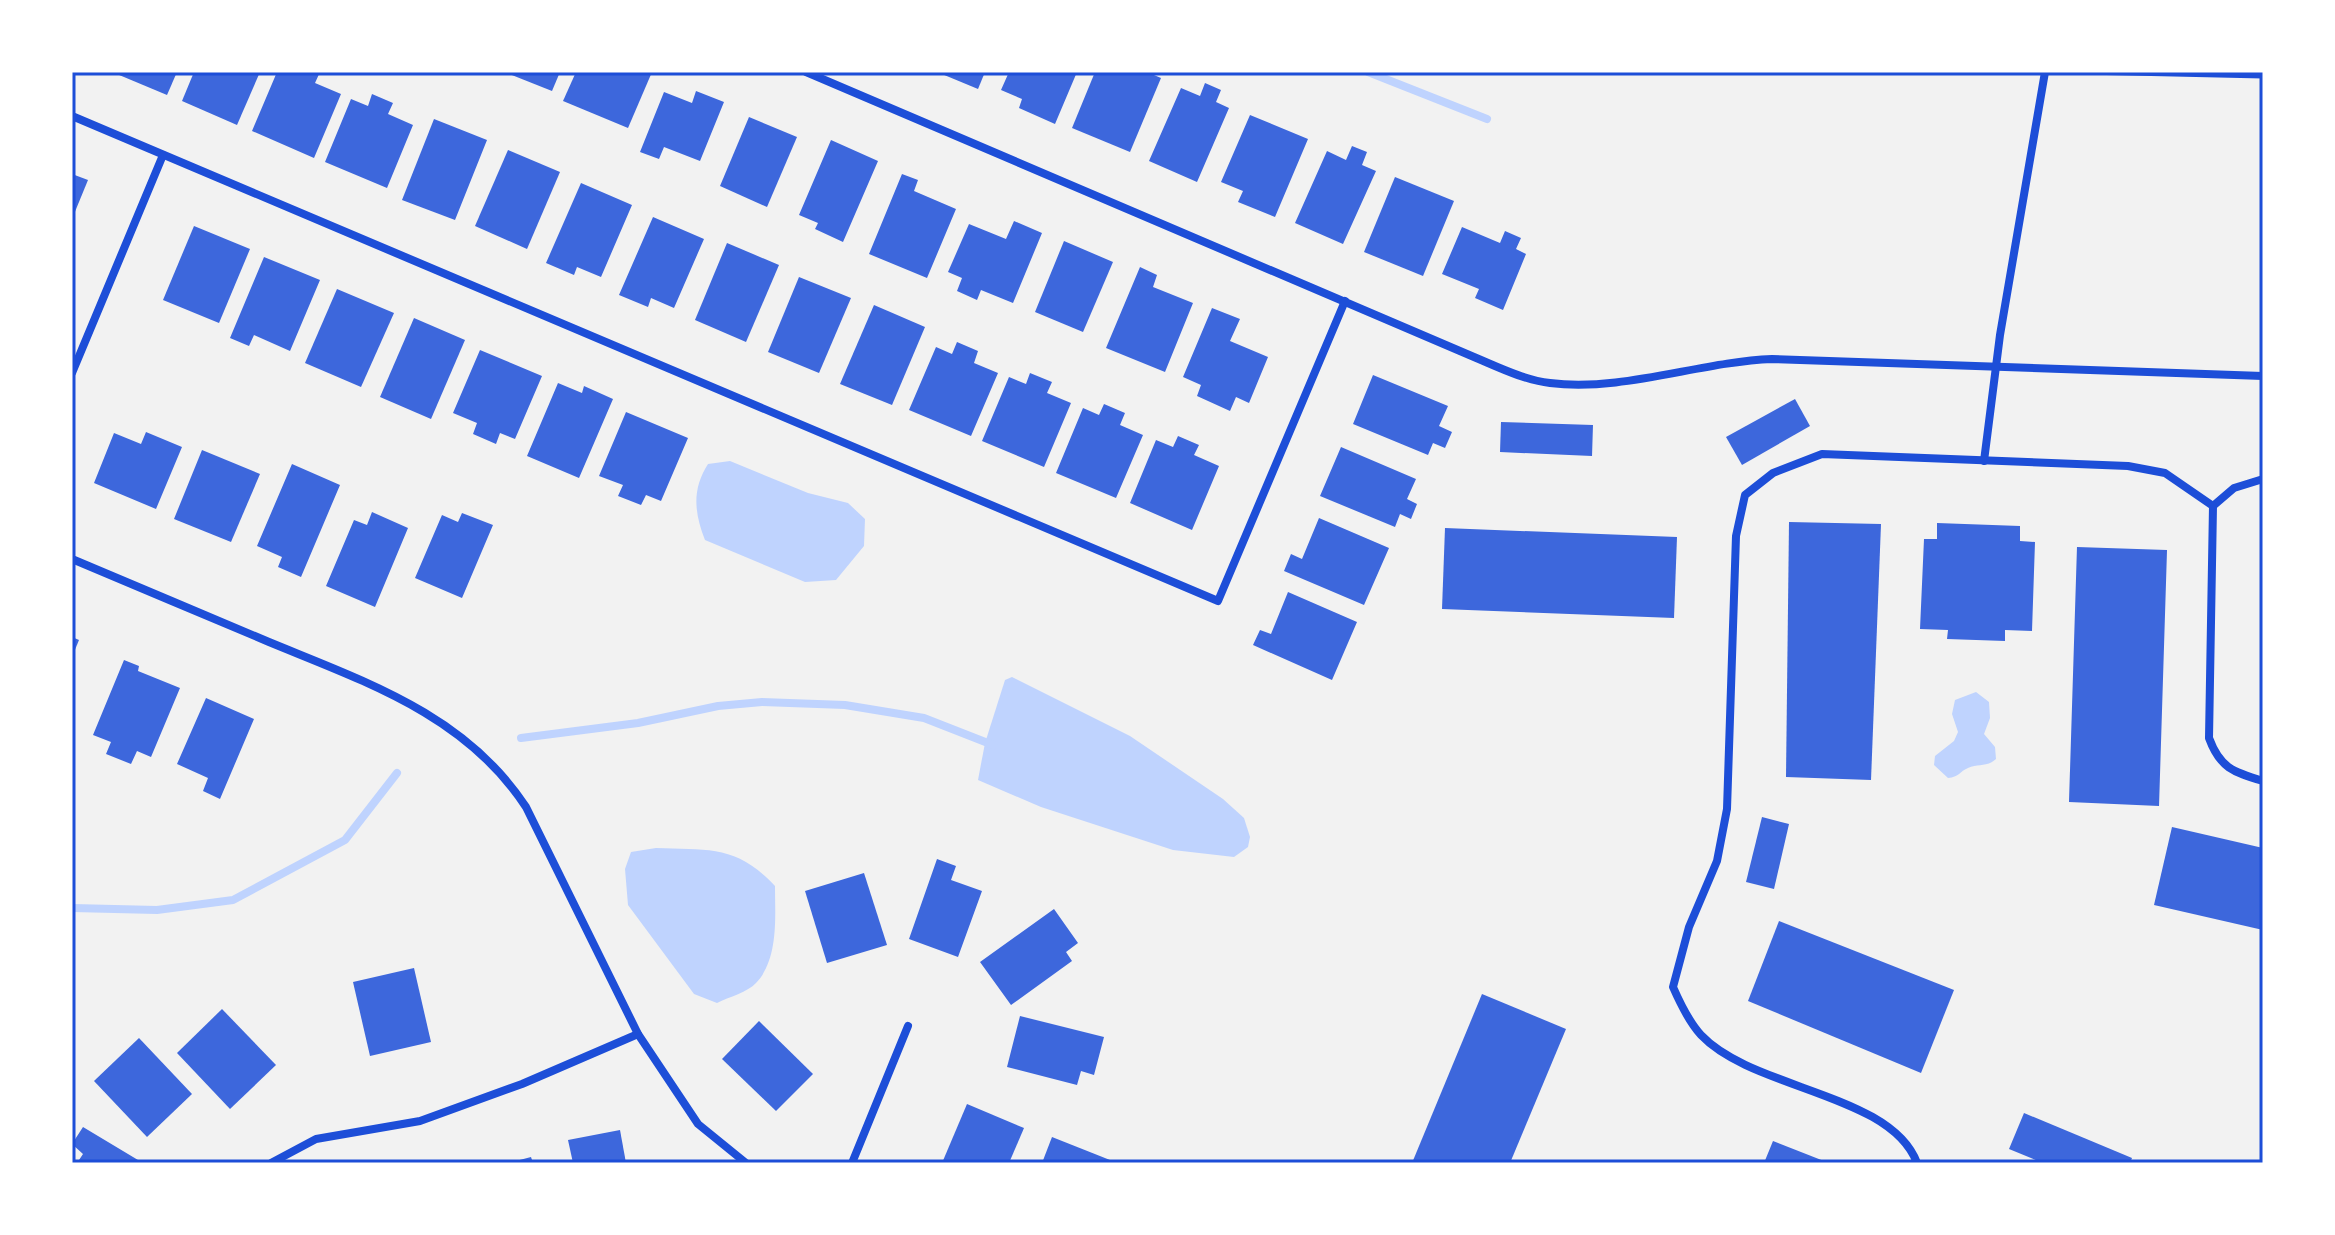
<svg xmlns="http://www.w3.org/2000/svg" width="2335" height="1235" font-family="'Open Sans',sans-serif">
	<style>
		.water { fill: #bfd3fe }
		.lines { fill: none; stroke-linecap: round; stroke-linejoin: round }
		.stream { stroke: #bfd3fe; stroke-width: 8 }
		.building { fill: #3d67dc }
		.path { stroke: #1d4ed8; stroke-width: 5 }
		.minor { stroke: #1d4ed8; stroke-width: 8 }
		.neatline { fill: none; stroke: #1d4ed8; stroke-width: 3 }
	</style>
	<rect width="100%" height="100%" fill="#f2f2f2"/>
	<g class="water">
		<path d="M730 461 808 493 848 503 865 519 864 546 836 580 805 582 705 540C694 512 692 489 708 464Z"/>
		<polygon points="1012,677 1130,736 1223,799 1244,818 1250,837 1248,847 1234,857 1173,850 1041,807 978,780 985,743 1005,680"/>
		<path d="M1976 692 1989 702 1990 718 1984 734 1995 747 1996 759C1986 768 1978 763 1968 768 1959 772 1959 777 1948 778L1934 765 1935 756 1954 741 1958 732 1952 714 1955 700Z"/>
		<path d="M656 848C709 850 737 845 775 886 775 916 779 959 756 983 748 992 729 997 717 1003L694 994 628 905 625 869 631 852Z"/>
	</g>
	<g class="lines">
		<g class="stream">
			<polyline points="1368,72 1487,119"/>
			<polyline points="521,738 638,723 718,706 762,702 845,705 924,718 993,745"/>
			<polyline points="72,908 157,910 233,900 345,840 397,773"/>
		</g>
	</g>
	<g class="building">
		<polygon points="112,72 177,72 167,95"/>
		<polygon points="194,72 260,72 237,125 182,101"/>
		<polygon points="277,72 320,72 315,83 341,94 314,158 252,131"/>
		<polygon points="504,72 560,72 552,91"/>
		<polygon points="576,72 652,72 628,128 563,101"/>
		<polygon points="937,72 985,72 978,89"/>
		<polygon points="1009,72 1077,72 1055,124 1019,108 1022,99 1001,90"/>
		<polygon points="1095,72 1147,72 1161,78 1130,152 1072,128"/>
		<polygon points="1205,83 1221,90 1216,102 1229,108 1197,182 1149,161 1181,88 1200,96"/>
		<polygon points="696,91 724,102 700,161 664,147 659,159 640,152 664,92 692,103"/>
		<polygon points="372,94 393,103 388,114 413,125 387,188 325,162 351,99 368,106"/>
		<polygon points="1250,115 1308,139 1275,217 1238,202 1243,191 1221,182"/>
		<polygon points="749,117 797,137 767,207 720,186"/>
		<polygon points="434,119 487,140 455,220 402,200"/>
		<polygon points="831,140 878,161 843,242 815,229 818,223 799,215"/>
		<polygon points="1352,146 1367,152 1362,165 1376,171 1343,244 1295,223 1327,151 1346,160"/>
		<polygon points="508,150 560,172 527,249 475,226"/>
		<polygon points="72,174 88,180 72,219"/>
		<polygon points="902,174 918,180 914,191 956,209 927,278 869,254"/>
		<polygon points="1395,177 1454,201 1423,276 1364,252"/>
		<polygon points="581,183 632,205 601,277 577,267 574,275 546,263"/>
		<polygon points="653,217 704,239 674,308 651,298 648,307 619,295"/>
		<polygon points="1014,221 1042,233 1013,303 981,290 977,300 957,291 962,278 948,272 969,224 1006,239"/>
		<polygon points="194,226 250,249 219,323 163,300"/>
		<polygon points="1462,227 1500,243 1505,231 1521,238 1516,249 1526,254 1503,310 1475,298 1479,289 1442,274"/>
		<polygon points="1064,241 1113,262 1083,332 1035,312"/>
		<polygon points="727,243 779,265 746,342 695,320"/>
		<polygon points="264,257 320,280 290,351 254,335 249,346 230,338"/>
		<polygon points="1140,267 1157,275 1153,287 1193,303 1165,372 1106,348"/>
		<polygon points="799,277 851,298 819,373 768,352"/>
		<polygon points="337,289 394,313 361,387 305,363"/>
		<polygon points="874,305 925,327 892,405 840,384"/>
		<polygon points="1212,308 1240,319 1230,341 1268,357 1249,403 1236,397 1230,411 1197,396 1201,385 1183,377"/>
		<polygon points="414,318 465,340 431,419 380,397"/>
		<polygon points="957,342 978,351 974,363 998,373 971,436 909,410 936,347 952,354"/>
		<polygon points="480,350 542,376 515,439 500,433 496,444 473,434 477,423 453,413"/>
		<polygon points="1030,373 1052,382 1047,393 1071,403 1044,467 982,441 1009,377 1026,384"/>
		<polygon points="1373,375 1448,406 1439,426 1452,432 1445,448 1433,443 1428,455 1353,424"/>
		<polygon points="558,383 582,393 584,386 613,399 579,478 527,456"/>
		<polygon points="1795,399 1810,426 1742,465 1726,437"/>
		<polygon points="1104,404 1125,413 1120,425 1143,435 1116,498 1056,473 1083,408 1099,415"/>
		<polygon points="626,412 688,438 661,501 646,495 641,505 618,496 623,485 599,476"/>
		<polygon points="1501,422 1593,425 1592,456 1500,452"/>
		<polygon points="146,432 182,447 156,509 94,483 114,433 141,444"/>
		<polygon points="1178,436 1199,445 1194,455 1219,466 1192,530 1130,503 1156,440 1173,447"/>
		<polygon points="1341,447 1416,479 1407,499 1417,504 1411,519 1400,514 1395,527 1320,496"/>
		<polygon points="202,450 260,474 231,542 174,519"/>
		<polygon points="292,464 340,485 301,577 278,567 282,557 257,546"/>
		<polygon points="372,512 408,528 375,607 326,586 354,520 367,525"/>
		<polygon points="462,513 493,525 462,598 415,578 442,515 458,522"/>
		<polygon points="1319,518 1389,548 1364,605 1284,571 1291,554 1302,559"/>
		<polygon points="1789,522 1881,524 1871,780 1786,777"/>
		<polygon points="1937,523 2020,526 2020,541 2035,542 2032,631 2005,630 2005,641 1947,639 1948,630 1920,629 1924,539 1937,539"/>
		<polygon points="1445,528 1677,537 1674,618 1442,609"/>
		<polygon points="2077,547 2167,550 2159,806 2069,802"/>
		<polygon points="1288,592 1357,622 1332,680 1253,645 1260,630 1271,634"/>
		<polygon points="72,637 79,640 72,657"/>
		<polygon points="124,660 139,666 138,671 180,688 151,757 137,751 131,764 106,754 111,742 93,735"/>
		<polygon points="206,698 254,719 220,799 203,791 208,778 177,764"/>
		<polygon points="1762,817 1789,824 1774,889 1746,882"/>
		<polygon points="2172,827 2263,848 2263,930 2154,905"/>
		<polygon points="937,859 956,866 951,880 982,891 958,957 909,939"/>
		<polygon points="864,873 887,945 827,963 805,891"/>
		<polygon points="1054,909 1078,943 1066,952 1072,961 1011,1005 980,962"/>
		<polygon points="1779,921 1954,990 1921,1073 1748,1001"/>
		<polygon points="414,968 431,1042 370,1056 353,982"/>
		<polygon points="1482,994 1566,1029 1510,1163 1412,1163"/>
		<polygon points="222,1009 276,1065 230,1109 177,1053"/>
		<polygon points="1020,1016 1104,1037 1094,1075 1081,1071 1077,1085 1007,1067"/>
		<polygon points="759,1021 813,1074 776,1111 722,1059"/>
		<polygon points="139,1038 192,1094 147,1137 94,1081"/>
		<polygon points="967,1104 1024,1128 1009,1163 942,1163"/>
		<polygon points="2024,1113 2132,1158 2130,1163 2043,1163 2009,1149"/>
		<polygon points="83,1127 143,1163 77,1163 83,1154 72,1144"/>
		<polygon points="620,1130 626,1163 573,1163 568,1140"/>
		<polygon points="1052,1137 1110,1160 1109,1163 1042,1163"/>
		<polygon points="1773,1141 1829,1163 1764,1163"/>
		<polygon points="531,1157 533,1163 512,1163 512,1162"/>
	</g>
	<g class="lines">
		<polyline class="path" points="2084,72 2263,76"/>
		<g class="minor">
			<path d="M806 72 1474 357C1498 367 1524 380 1550 383 1623 392 1699 362 1772 359L2263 376"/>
			<polyline points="72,116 1218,601 1345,301"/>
			<polyline points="72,373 163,155"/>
			<polyline points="1984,461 2000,335 2045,72"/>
			<polyline points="2213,506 2234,488 2263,479"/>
			<path d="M72 559C138 587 203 614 269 642 366 682 466 715 526 807L638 1034 698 1124 746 1163"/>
			<polyline points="271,1163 316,1139 420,1121 522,1084 638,1034"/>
			<polyline points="852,1163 908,1026"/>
			<path d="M1917 1163C1891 1093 1753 1090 1701 1035 1689 1022 1680 1003 1673 987L1689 927 1717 861 1727 809 1736 536 1745 495 1773 473 1822 454 2128 466 2165 473 2213 506 2209 738C2220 768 2233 772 2263 781"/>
		</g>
	</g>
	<rect width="2335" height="1235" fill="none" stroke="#ffffff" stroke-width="148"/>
	<rect x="74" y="74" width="2187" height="1087" class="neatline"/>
</svg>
